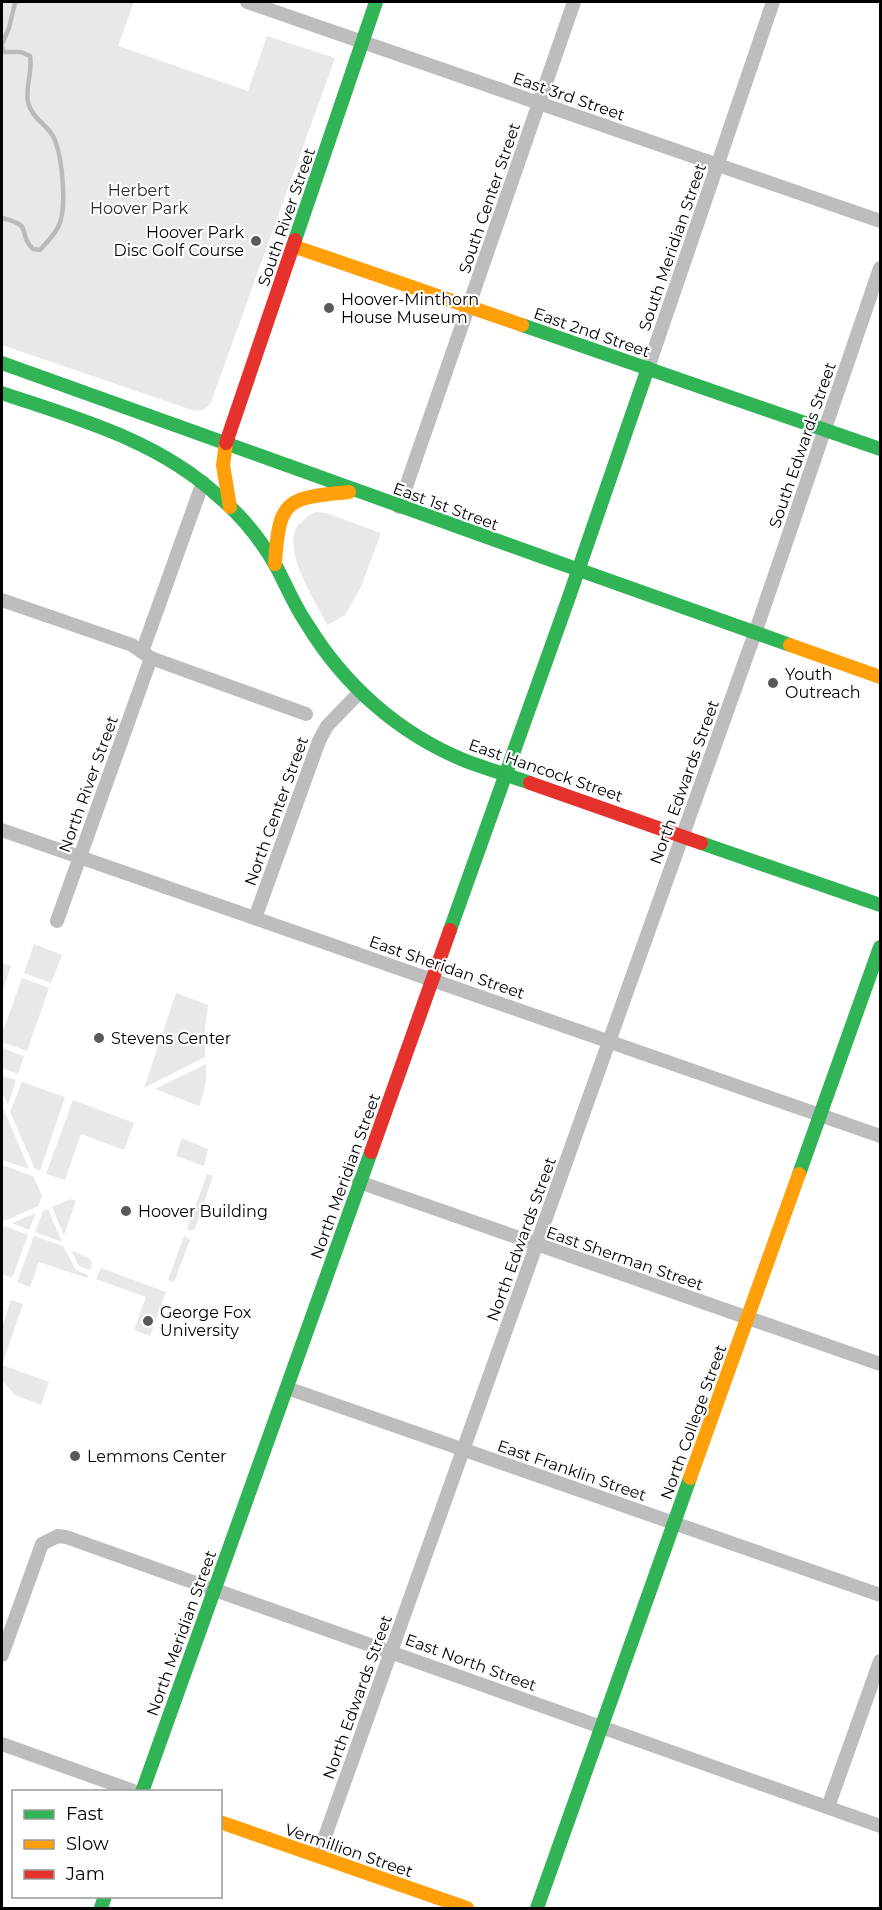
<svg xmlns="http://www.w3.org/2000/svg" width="882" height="1910" font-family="Montserrat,sans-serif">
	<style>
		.green { fill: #e8e8e8 }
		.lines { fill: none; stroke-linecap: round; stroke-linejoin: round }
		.stream { stroke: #bababa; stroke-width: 4.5 }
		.street { stroke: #bdbdbd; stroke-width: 14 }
		.fast { stroke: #30b455; stroke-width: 14 }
		.slow { stroke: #ff9f0a; stroke-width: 14 }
		.jam { stroke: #e5322d; stroke-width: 14 }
		.poi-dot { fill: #595959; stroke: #fff; stroke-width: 2 }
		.labels { text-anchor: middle; stroke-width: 4.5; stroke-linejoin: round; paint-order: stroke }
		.street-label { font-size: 16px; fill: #000; stroke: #fff }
		.park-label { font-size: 16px; fill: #2c2c2c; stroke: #fff }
		.poi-label { font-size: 16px; fill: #000; stroke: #fff; text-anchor: start }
	</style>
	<rect width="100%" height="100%" fill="#fff"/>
	<g class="green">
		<path d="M2 2H134L118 46 248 91 267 36 335 58 211 402C206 411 199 412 189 409L2 345Z"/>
		<path d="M317 512 326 513 381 533 361 587 345 615 328 625C316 604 281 549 298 525 300 523 303 521 305 519 309 515 311 513 317 512Z"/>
		<polygon points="34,944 62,955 51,983 24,973"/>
		<polygon points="2,963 11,966 2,993"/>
		<polygon points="22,978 49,988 27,1051 2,1042 2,1034"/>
		<polygon points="176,993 208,1005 205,1027 205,1057 144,1088"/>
		<polygon points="2,1048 24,1056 18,1074 2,1068"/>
		<path d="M206 1064C207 1079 205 1091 199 1106L155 1089Z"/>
		<polygon points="2,1075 16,1080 8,1105 2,1092"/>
		<polygon points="22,1082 65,1097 40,1171 35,1169 10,1112"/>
		<polygon points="73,1100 134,1123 124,1150 81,1134 65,1180 46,1174"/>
		<polygon points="2,1105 29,1169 2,1160"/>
		<polygon points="182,1138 208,1149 204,1166 176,1156"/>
		<polygon points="2,1165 33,1176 42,1196 38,1206 2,1222"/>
		<polygon points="207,1174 213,1176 195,1229 191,1231 187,1229"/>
		<polygon points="71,1199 76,1201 64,1235 52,1207"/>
		<polygon points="48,1209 62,1242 35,1232 43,1211"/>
		<polygon points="36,1213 29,1230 12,1223"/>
		<polygon points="5,1226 28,1235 12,1278 2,1274 2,1228"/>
		<polygon points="34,1236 63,1246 76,1270 88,1275 87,1278 39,1262 30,1287 17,1282"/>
		<polygon points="184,1236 190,1240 174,1282 168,1280"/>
		<polygon points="71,1250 90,1259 92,1263 90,1270 79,1266"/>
		<polygon points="101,1268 166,1292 150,1336 134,1330 146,1297 96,1279"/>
		<polygon points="11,1300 23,1304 2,1365 2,1327"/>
		<polygon points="2,1365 49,1382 41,1405 15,1395 2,1380"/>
	</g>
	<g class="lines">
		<g class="stream">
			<polyline points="2,44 9,28 15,3 17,2"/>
			<path d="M2 47 4 52H21L30 56C33 71 25 87 28 102 31 117 46 124 53 136 62 153 66 200 61 219 59 230 48 241 40 250L33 249C16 233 36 226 2 218"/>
		</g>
		<g class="street">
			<polyline points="247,2 880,221"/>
			<polyline points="648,368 773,2"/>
			<polyline points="399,507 574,2"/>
			<polyline points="2,600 132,645 151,658 306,714"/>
			<polyline points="142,652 203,482"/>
			<polyline points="2,830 880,1136"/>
			<polyline points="255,918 319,741 327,726 359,693"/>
			<polyline points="57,921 151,658"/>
			<polyline points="359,1182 880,1364"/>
			<polyline points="287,1388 880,1595"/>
			<polyline points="2,1655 42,1544 58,1536 66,1537 880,1826"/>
			<polyline points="2,1744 136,1792"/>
			<polyline points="828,1807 880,1661"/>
			<polyline points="318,1856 755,633 880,268"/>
		</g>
		<g class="fast">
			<polyline points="295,240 376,2"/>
			<polyline points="522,325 880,449"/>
			<path d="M2 363C265 457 527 552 790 645"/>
			<path d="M2 393C78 419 157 440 217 495 241 515 262 541 277 568 287 587 295 607 307 624 344 685 399 734 466 761 487 769 508 775 530 783"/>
			<polyline points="701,843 880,905"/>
			<polyline points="450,930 569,597 648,368"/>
			<polyline points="799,1174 880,947"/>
			<polyline points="142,1792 371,1152"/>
			<polyline points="101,1908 105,1896"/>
			<polyline points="537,1908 690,1478"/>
		</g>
		<g class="slow">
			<polyline points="293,246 522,325"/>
			<polyline points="226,443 223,465 230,507"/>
			<path d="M275 564C279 499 286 498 349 492"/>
			<polyline points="790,645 880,677"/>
			<polyline points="690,1478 799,1174"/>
			<polyline points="220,1822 467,1908"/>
		</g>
		<g class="jam">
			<polyline points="226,443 295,240"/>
			<polyline points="530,783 701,843"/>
			<polyline points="371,1152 450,930"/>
		</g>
	</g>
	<g class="poi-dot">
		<circle cx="256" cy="241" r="6"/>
		<circle cx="329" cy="308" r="6"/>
		<circle cx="773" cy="683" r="6"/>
		<circle cx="99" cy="1038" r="6"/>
		<circle cx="126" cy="1211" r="6"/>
		<circle cx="148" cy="1321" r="6"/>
		<circle cx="75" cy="1456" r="6"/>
	</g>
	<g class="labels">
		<g class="street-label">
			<text transform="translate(569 96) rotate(19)" y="6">East 3rd Street</text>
			<text transform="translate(489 198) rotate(-71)" y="6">South Center Street</text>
			<text transform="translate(286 217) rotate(-71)" y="6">South River Street</text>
			<text transform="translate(672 247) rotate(-71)" y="6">South Meridian Street</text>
			<text transform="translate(592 332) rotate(19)" y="6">East 2nd Street</text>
			<text transform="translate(802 445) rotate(-71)" y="6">South Edwards Street</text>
			<text transform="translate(446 506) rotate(20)" y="6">East 1st Street</text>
			<text transform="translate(546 770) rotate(19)" y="6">East Hancock Street</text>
			<text transform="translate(684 782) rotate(-70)" y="6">North Edwards Street</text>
			<text transform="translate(88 784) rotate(-70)" y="6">North River Street</text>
			<text transform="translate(276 811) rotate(-70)" y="6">North Center Street</text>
			<text transform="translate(447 967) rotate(19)" y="6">East Sheridan Street</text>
			<text transform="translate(345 1176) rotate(-70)" y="6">North Meridian Street</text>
			<text transform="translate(521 1239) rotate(-70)" y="6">North Edwards Street</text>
			<text transform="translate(625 1258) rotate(19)" y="6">East Sherman Street</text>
			<text transform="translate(693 1422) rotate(-70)" y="6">North College Street</text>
			<text transform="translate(572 1470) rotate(19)" y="6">East Franklin Street</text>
			<text transform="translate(181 1633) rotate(-70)" y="6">North Meridian Street</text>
			<text transform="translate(471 1662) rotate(20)" y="6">East North Street</text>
			<text transform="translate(357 1697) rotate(-70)" y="6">North Edwards Street</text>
			<text transform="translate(349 1850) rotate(19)" y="6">Vermillion Street</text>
		</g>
		<g class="park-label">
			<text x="139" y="196">Herbert<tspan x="139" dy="18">Hoover Park</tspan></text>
		</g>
		<g class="poi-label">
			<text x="244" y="238" text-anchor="end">Hoover Park<tspan x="244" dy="18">Disc Golf Course</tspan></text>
			<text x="341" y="305">Hoover-Minthorn<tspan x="341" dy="18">House Museum</tspan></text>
			<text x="785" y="680">Youth<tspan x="785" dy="18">Outreach</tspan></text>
			<text x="111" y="1044">Stevens Center</text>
			<text x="138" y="1217">Hoover Building</text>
			<text x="160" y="1318">George Fox<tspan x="160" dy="18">University</tspan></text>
			<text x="87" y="1462">Lemmons Center</text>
		</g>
	</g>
	<rect width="882" height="1910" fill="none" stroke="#000000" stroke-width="6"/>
	<rect x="12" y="1790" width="210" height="108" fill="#ffffff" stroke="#999999" stroke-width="1.5"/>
	<rect x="24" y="1810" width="30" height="9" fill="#30b455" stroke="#999999" stroke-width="1.5"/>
	<text x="66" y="1820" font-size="18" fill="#000000">Fast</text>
	<rect x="24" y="1840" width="30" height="9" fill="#ff9f0a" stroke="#999999" stroke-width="1.5"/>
	<text x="66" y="1850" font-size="18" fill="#000000">Slow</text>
	<rect x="24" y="1870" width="30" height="9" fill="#e5322d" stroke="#999999" stroke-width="1.5"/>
	<text x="66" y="1880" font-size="18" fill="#000000">Jam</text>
</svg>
